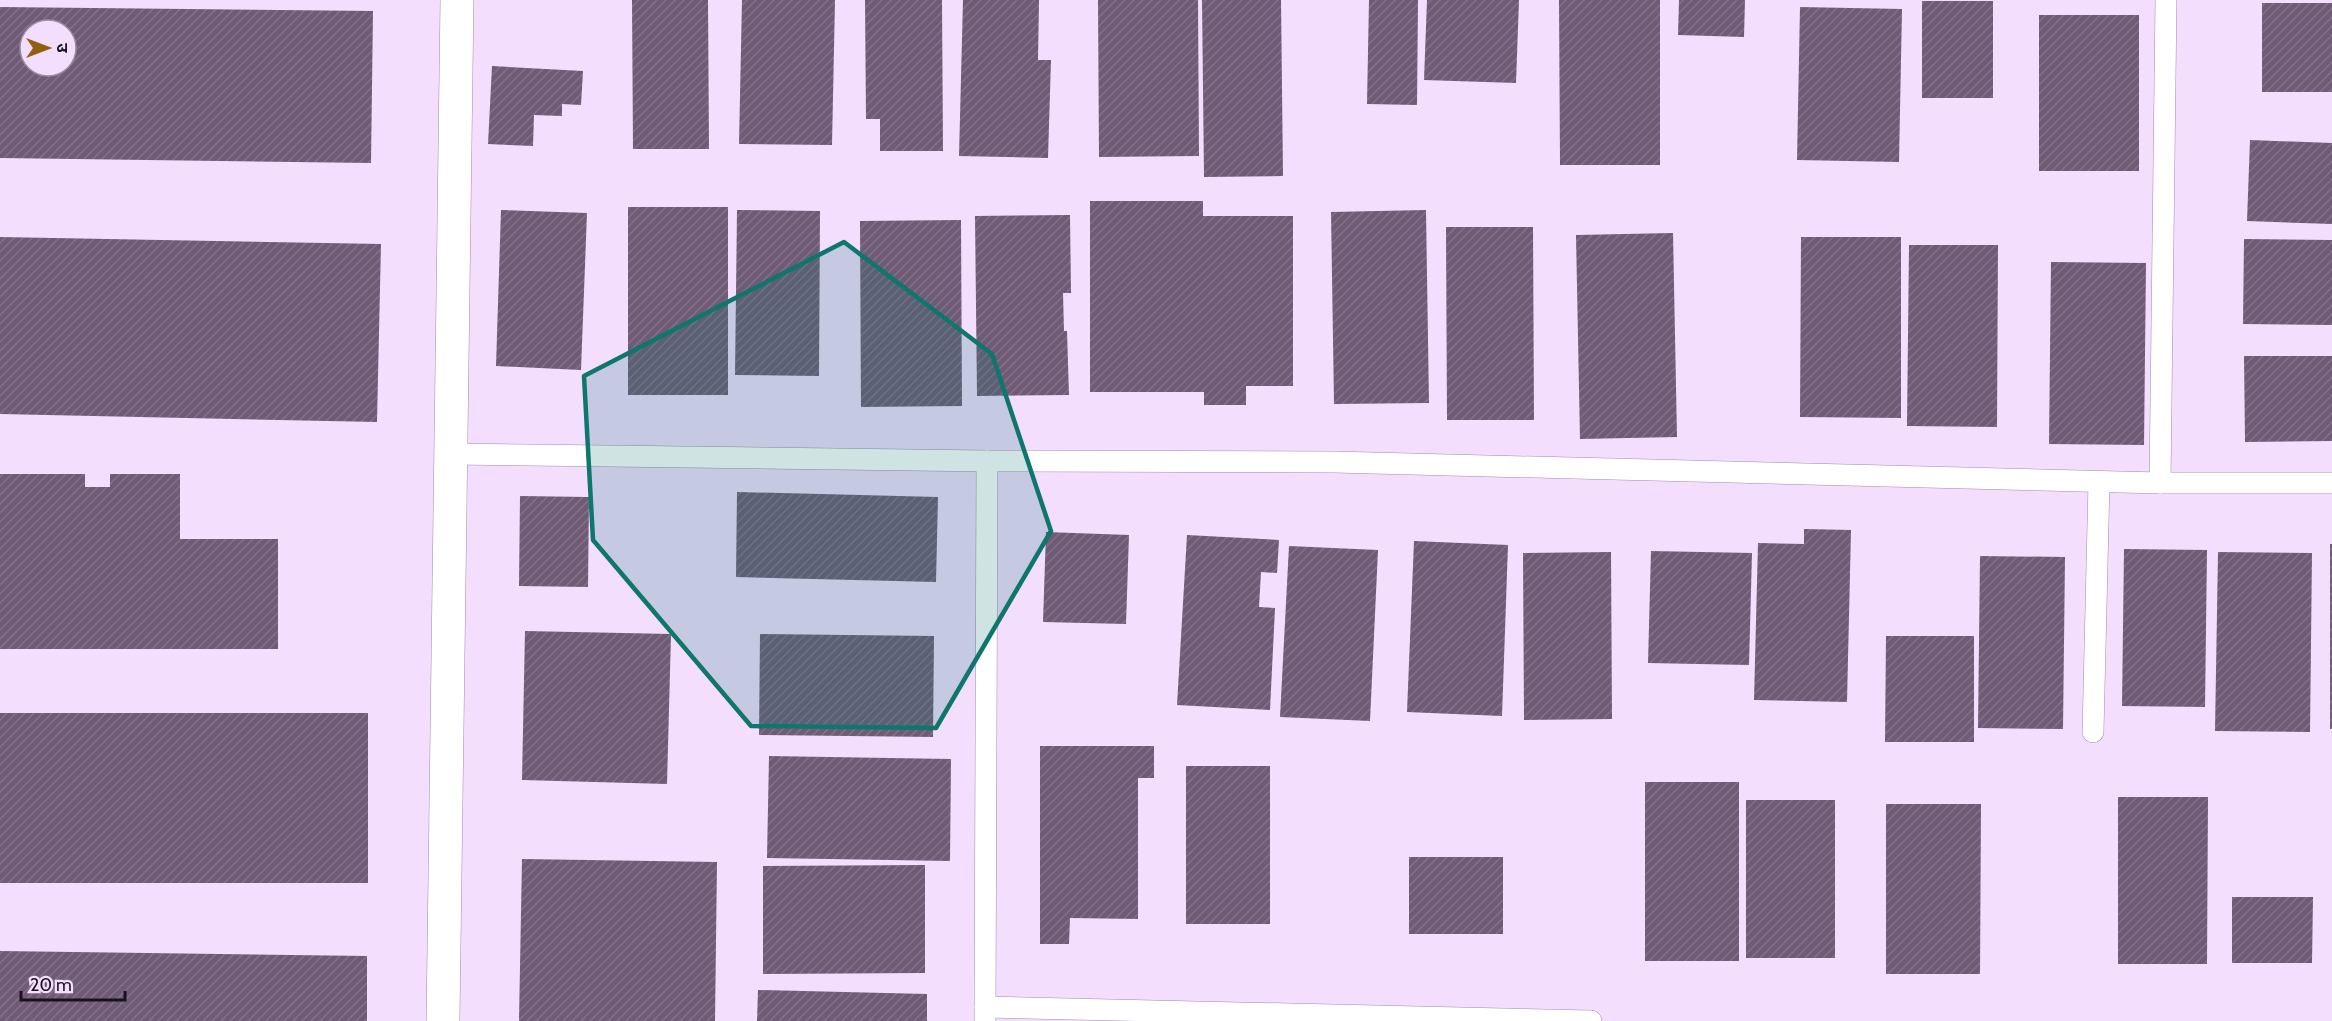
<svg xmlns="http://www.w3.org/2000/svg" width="2332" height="1021" font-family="Cabin,'Noto Sans Devanagari',sans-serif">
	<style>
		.building { fill: url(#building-hatch); fill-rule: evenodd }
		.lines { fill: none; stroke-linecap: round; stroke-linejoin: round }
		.service-casing { stroke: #a08caa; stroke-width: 22 }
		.minor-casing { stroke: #a08caa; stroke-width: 34 }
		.service { stroke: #fff; stroke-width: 21 }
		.minor { stroke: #fff; stroke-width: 33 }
		.marked { fill: #0f766e; fill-opacity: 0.2; stroke: #0f766e; stroke-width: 4.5; stroke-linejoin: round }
	</style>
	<defs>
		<pattern id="building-hatch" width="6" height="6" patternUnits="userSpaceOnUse" patternTransform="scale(1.5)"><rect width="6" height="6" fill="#6f5b76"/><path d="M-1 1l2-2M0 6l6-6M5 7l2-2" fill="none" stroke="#827287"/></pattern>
	</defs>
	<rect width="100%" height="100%" fill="#f3defe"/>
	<g class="building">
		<polygon points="632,0 708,0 709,149 633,149"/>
		<polygon points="742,0 835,0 832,145 739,144"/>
		<polygon points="865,0 942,0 943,151 880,151 880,119 866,119"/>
		<polygon points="963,0 1039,0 1038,60 1051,60 1048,158 959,156"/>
		<polygon points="1098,0 1198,0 1199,156 1099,157"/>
		<polygon points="1202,0 1281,0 1283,176 1204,177"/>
		<polygon points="1369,0 1418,0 1417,105 1367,104"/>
		<polygon points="1427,0 1519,0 1516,83 1424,80"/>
		<polygon points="1559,0 1660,0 1660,165 1560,165"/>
		<polygon points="1679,0 1745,0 1744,37 1678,35"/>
		<rect x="1922" y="1" width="71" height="97"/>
		<rect x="2262" y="3" width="70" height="89"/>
		<path d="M0 7 373 11 371 163 0 158ZM30 30H66V66H30Z"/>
		<polygon points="1800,7 1902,9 1899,162 1797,160"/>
		<rect x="2039" y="15" width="100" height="156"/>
		<polygon points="492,66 583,71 581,105 562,104 562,116 534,115 533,146 488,144"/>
		<polygon points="2250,140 2332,143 2332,224 2247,221"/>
		<polygon points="1090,201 1203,201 1203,216 1293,216 1293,386 1246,386 1246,405 1204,405 1204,392 1090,392"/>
		<rect x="628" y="207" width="100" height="188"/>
		<polygon points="501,210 587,213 581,370 496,366"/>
		<polygon points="737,210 820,211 819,376 735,375"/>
		<polygon points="1426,210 1429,403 1334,404 1331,212"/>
		<polygon points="1070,215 1071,293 1063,293 1064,331 1067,331 1069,395 977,396 975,216"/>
		<polygon points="961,220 962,406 861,407 860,221"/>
		<polygon points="1446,227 1533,227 1534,420 1447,420"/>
		<polygon points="1673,233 1677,437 1580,439 1576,235"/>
		<polygon points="0,237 381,244 377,422 0,414"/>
		<polygon points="1801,237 1901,237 1901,418 1800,417"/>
		<polygon points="2244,239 2332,240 2332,325 2243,324"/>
		<polygon points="1909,245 1998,245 1997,427 1907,426"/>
		<polygon points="2051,262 2146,263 2144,445 2049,444"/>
		<polygon points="2244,356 2332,356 2332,441 2245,442"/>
		<polygon points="0,474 85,474 85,487 110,487 110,474 180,474 180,539 278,539 278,649 0,649"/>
		<polygon points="737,492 938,497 936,582 736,577"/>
		<polygon points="520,496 589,497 588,587 519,586"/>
		<polygon points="1804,529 1851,530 1847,702 1754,700 1758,543 1804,544"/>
		<polygon points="1046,532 1129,535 1126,624 1043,622"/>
		<polygon points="1187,535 1279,540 1277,573 1261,572 1259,607 1275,608 1270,710 1177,705"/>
		<polygon points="1414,541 1508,545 1502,716 1407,712"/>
		<rect x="2330" y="544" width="2" height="185"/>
		<polygon points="1289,546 1378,550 1370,721 1280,717"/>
		<polygon points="2124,549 2207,550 2205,707 2122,706"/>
		<polygon points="1651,551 1752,553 1749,665 1648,663"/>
		<polygon points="1611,552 1612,719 1524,720 1523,553"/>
		<polygon points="2218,552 2312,553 2310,732 2215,731"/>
		<polygon points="1980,556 2065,557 2063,729 1978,728"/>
		<polygon points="525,631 671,634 667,784 522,780"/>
		<polygon points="760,634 934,636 933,737 759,735"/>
		<polygon points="1886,636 1974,636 1974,742 1885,742"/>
		<rect x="0" y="713" width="368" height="170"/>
		<polygon points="1040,746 1154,746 1154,778 1138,778 1138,919 1070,918 1069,944 1040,944"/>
		<polygon points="769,756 951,759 950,861 767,858"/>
		<rect x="1186" y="766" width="84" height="158"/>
		<rect x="1645" y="782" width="94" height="179"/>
		<polygon points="2118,797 2208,797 2207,964 2118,964"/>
		<rect x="1746" y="800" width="89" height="158"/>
		<polygon points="1886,804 1981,804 1980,974 1886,974"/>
		<rect x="1409" y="857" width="94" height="77"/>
		<polygon points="522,859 717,862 715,1021 519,1021"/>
		<polygon points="925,865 925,973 763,974 763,866"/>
		<polygon points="2232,897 2313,897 2312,963 2232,963"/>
		<polygon points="0,951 367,956 367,1021 0,1021"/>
		<polygon points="758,990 927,994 927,1021 757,1021"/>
	</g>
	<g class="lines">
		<defs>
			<g id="service">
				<polyline points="452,454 987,461 1334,462 2160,483 2332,483"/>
				<polyline points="2160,483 2166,0"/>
				<polyline points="2093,732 2099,482"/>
				<polyline points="985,1007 1591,1021"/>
				<polyline points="985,1021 987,461"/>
			</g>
			<polyline id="minor" points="443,1021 457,0"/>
		</defs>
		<use href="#service" class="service-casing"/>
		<use href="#minor" class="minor-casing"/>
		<use href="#service" class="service"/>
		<use href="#minor" class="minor"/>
	</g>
	<path class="marked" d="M844 242 992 354 1051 531 936 728 751 726 593 540 584 376Z"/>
	<g transform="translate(48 48) rotate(90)"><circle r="28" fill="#f3defe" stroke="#9c8da4" stroke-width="1.5"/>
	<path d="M0-4.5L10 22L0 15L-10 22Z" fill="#935e12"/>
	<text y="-9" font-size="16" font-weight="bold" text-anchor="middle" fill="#1a131d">उ</text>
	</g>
	<path d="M21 991v9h104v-9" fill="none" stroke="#1a131d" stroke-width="3"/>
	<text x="30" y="991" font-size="18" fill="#1a131d" stroke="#f3defe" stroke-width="4.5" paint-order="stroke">20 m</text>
</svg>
